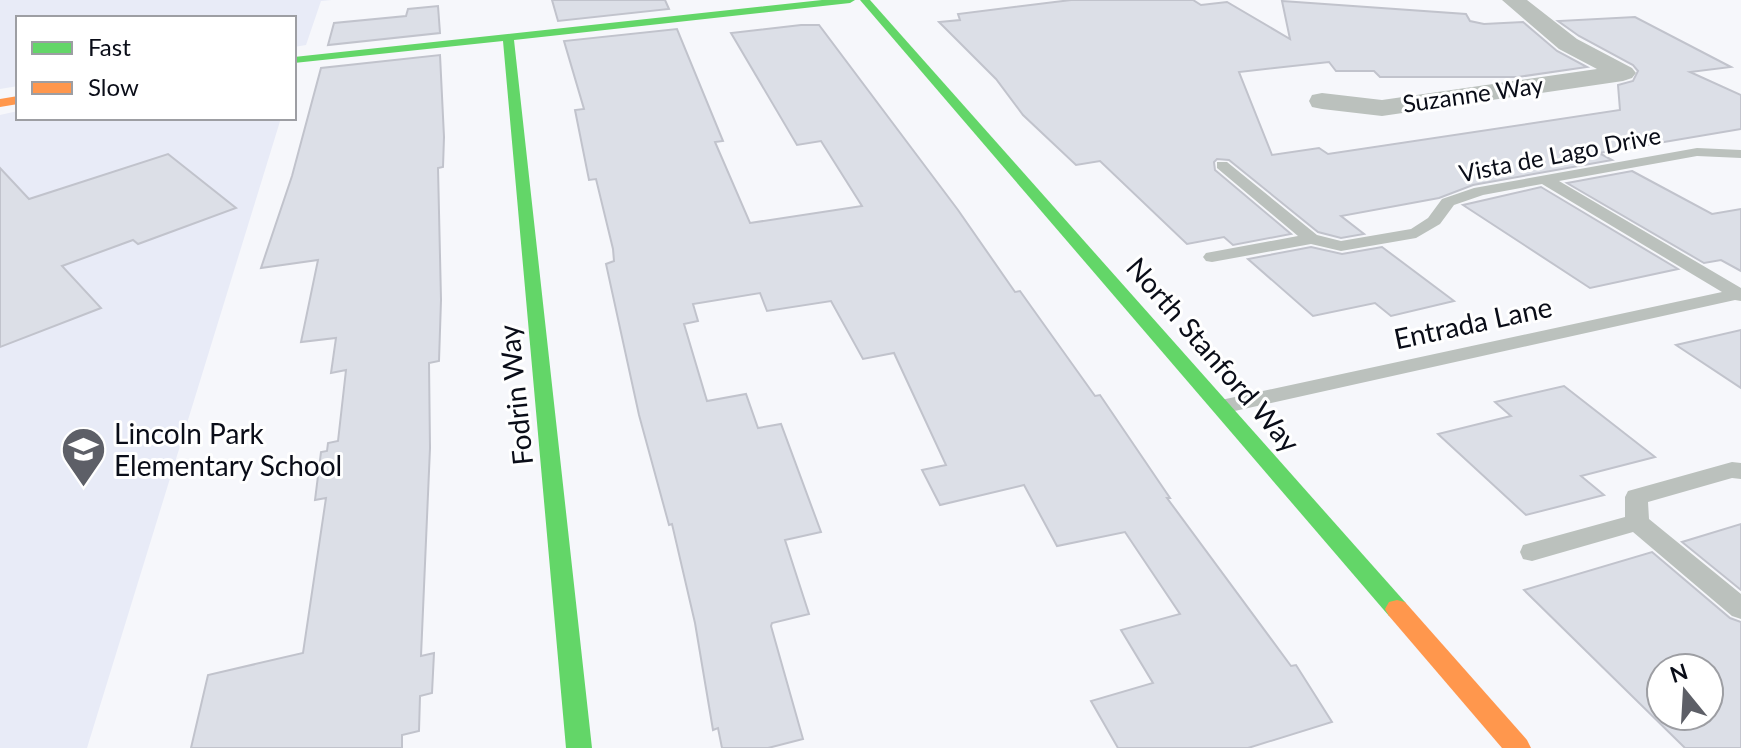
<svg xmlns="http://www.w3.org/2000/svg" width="1741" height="748" font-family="Lato,sans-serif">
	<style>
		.built { fill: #e8ebf7 }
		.building { fill: #dcdfe7; stroke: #c1c3cc; stroke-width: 2; fill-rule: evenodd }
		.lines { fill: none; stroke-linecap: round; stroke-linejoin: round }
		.lane { fill: #bbc1bd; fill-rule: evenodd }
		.street { fill: #bbc1bd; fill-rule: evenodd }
		.fast { fill: #63d668; fill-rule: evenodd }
		.slow { fill: #ff974d; fill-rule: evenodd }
		.labels { text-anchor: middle; stroke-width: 6; stroke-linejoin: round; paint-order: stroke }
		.far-street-label { font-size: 24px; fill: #0a0d18; stroke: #fff }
		.street-label { font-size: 28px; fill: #0a0d18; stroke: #fff }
		.poi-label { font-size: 28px; fill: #0a0d18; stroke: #fff; text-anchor: start }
	</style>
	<rect width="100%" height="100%" fill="#f6f7fb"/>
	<g class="built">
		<polygon points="0,0 332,0 321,1 306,45 294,47 294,18 18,18 18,86 0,89"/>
		<polygon points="18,111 18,118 281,118 87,748 0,748 0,115"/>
	</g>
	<g class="building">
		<polygon points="552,0 665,0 669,9 558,21"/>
		<polygon points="1071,0 1193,0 1201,5 1227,2 1290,39 1282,1 1466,14 1470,21 1484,24 1523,22 1557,51 1587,67 1518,77 1380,77 1374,71 1336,71 1329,62 1239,72 1272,155 1319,148 1328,154 1620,110 1618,85 1633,81 1638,71 1633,65 1579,36 1558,21 1635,17 1731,67 1690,72 1741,95 1741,129 1599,153 1612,160 1473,185 1439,198 1341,216 1364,234 1341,238 1318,232 1229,160 1217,159 1214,162 1215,170 1291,234 1233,245 1224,237 1187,244 1100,161 1076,165 1023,115 996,79 939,22 960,20 958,14"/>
		<polygon points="438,6 440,33 328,45 334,23 406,16 408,9"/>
		<polygon points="801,25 819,25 958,210 1015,292 1020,291 1095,396 1100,395 1170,498 1167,498 1291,666 1296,665 1332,722 1248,748 1118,748 1091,701 1153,683 1121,630 1180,614 1125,532 1057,546 1024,485 940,505 922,470 946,465 894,353 863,359 831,301 767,311 760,293 693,304 698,321 684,324 707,401 746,394 758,428 781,424 821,532 785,540 809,614 772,623 771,626 803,739 768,748 722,748 718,728 713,730 695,623 672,524 669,525 639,415 606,264 614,261 613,249 596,179 589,180 575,110 584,109 564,41 677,29 723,141 715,142 750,223 862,206 821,141 797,145 731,33"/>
		<polygon points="440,55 444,137 443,167 438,168 441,300 439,361 429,363 430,448 421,656 434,653 432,693 420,696 419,731 402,735 402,748 191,748 208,675 303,653 326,498 315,500 321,452 327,451 328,443 338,441 346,370 331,373 336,338 301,342 318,260 261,268 292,176 321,68"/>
		<polygon points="168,154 236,208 138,244 133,240 62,266 101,308 0,347 0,168 29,199"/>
		<polygon points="1632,171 1712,214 1741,209 1741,271 1721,260 1704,263 1567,183"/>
		<polygon points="1541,187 1678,269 1590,288 1463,205"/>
		<polygon points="1311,247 1342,254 1382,247 1454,301 1391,316 1375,303 1313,316 1248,259"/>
		<polygon points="1741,330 1741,388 1676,345"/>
		<polygon points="1564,386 1655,457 1581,476 1604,495 1526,515 1438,434 1511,416 1495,402"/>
		<polygon points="1741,524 1741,590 1682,542"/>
		<path d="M1652 552 1730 618 1741 622V748H1685L1524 590ZM1661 668H1709V716H1661Z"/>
	</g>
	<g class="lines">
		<g class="lane">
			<polygon points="1697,148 1741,150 1741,158 1697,156 1559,181 1741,288 1741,301 1735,300 1221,414 1211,407 1221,400 1722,292 1542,184 1483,195 1454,205 1440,224 1416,238 1341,251 1311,244 1212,262 1206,261 1203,257 1206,253 1298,236 1217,168 1217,162 1227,162 1317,235 1341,241 1411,229 1428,218 1442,199 1474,188"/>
			<polygon points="1732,462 1741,463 1741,479 1732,478 1648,502 1649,519 1741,594 1741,619 1732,616 1633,532 1532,561 1523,559 1520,552 1523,545 1625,517 1625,497 1628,491"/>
		</g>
		<polygon class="street" points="1502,0 1527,0 1577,39 1632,68 1636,73 1632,78 1623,81 1382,116 1322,109 1312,107 1309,101 1312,95 1322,93 1382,100 1597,69 1559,49"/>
		<g class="fast">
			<polygon points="822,0 855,0 850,3 514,40 592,748 566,748 503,41 294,63 294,57"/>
			<polygon points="860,0 870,0 1405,602 1409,609 1405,616 1397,618 1389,616"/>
		</g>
		<g class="slow">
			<polygon points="18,96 18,104 0,107 0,99"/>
			<polygon points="1397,600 1405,602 1527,740 1531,748 1502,748 1389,616 1385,609 1389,602"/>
		</g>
	</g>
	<defs>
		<symbol id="school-pin" viewBox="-11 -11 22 30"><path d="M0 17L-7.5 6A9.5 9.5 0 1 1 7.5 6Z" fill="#5d5f67" stroke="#fff"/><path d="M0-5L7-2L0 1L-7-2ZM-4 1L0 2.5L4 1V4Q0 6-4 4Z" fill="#fff"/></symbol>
	</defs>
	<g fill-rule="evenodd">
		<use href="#school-pin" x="58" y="424" width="51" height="69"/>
	</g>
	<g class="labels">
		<g class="far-street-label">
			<text transform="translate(1473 95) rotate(-8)" y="8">Suzanne Way</text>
			<text transform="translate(1560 155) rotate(-11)" y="8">Vista de Lago Drive</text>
		</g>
		<g class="street-label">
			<text transform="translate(1473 323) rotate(-12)" y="10">Entrada Lane</text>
			<text transform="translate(1213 355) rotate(49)" y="10">North Stanford Way</text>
			<text transform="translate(516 395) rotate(-96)" y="10">Fodrin Way</text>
		</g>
		<g class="poi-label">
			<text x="114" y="444">Lincoln Park<tspan x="114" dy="32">Elementary School</tspan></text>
		</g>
	</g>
	<rect x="16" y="16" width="280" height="104" fill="#ffffff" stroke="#9d9ea3" stroke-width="2"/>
	<rect x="32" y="42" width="40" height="12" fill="#63d668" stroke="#9d9ea3" stroke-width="2"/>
	<text x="88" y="56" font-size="24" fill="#0a0d18">Fast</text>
	<rect x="32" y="82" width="40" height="12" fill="#ff974d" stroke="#9d9ea3" stroke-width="2"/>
	<text x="88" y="96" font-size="24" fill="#0a0d18">Slow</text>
	<g transform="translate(1685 692) rotate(342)"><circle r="38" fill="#ffffff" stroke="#9d9ea3" stroke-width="2"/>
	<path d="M0-6L14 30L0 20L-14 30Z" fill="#5d5f67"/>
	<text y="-12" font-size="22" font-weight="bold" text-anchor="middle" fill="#0a0d18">N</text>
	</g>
</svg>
